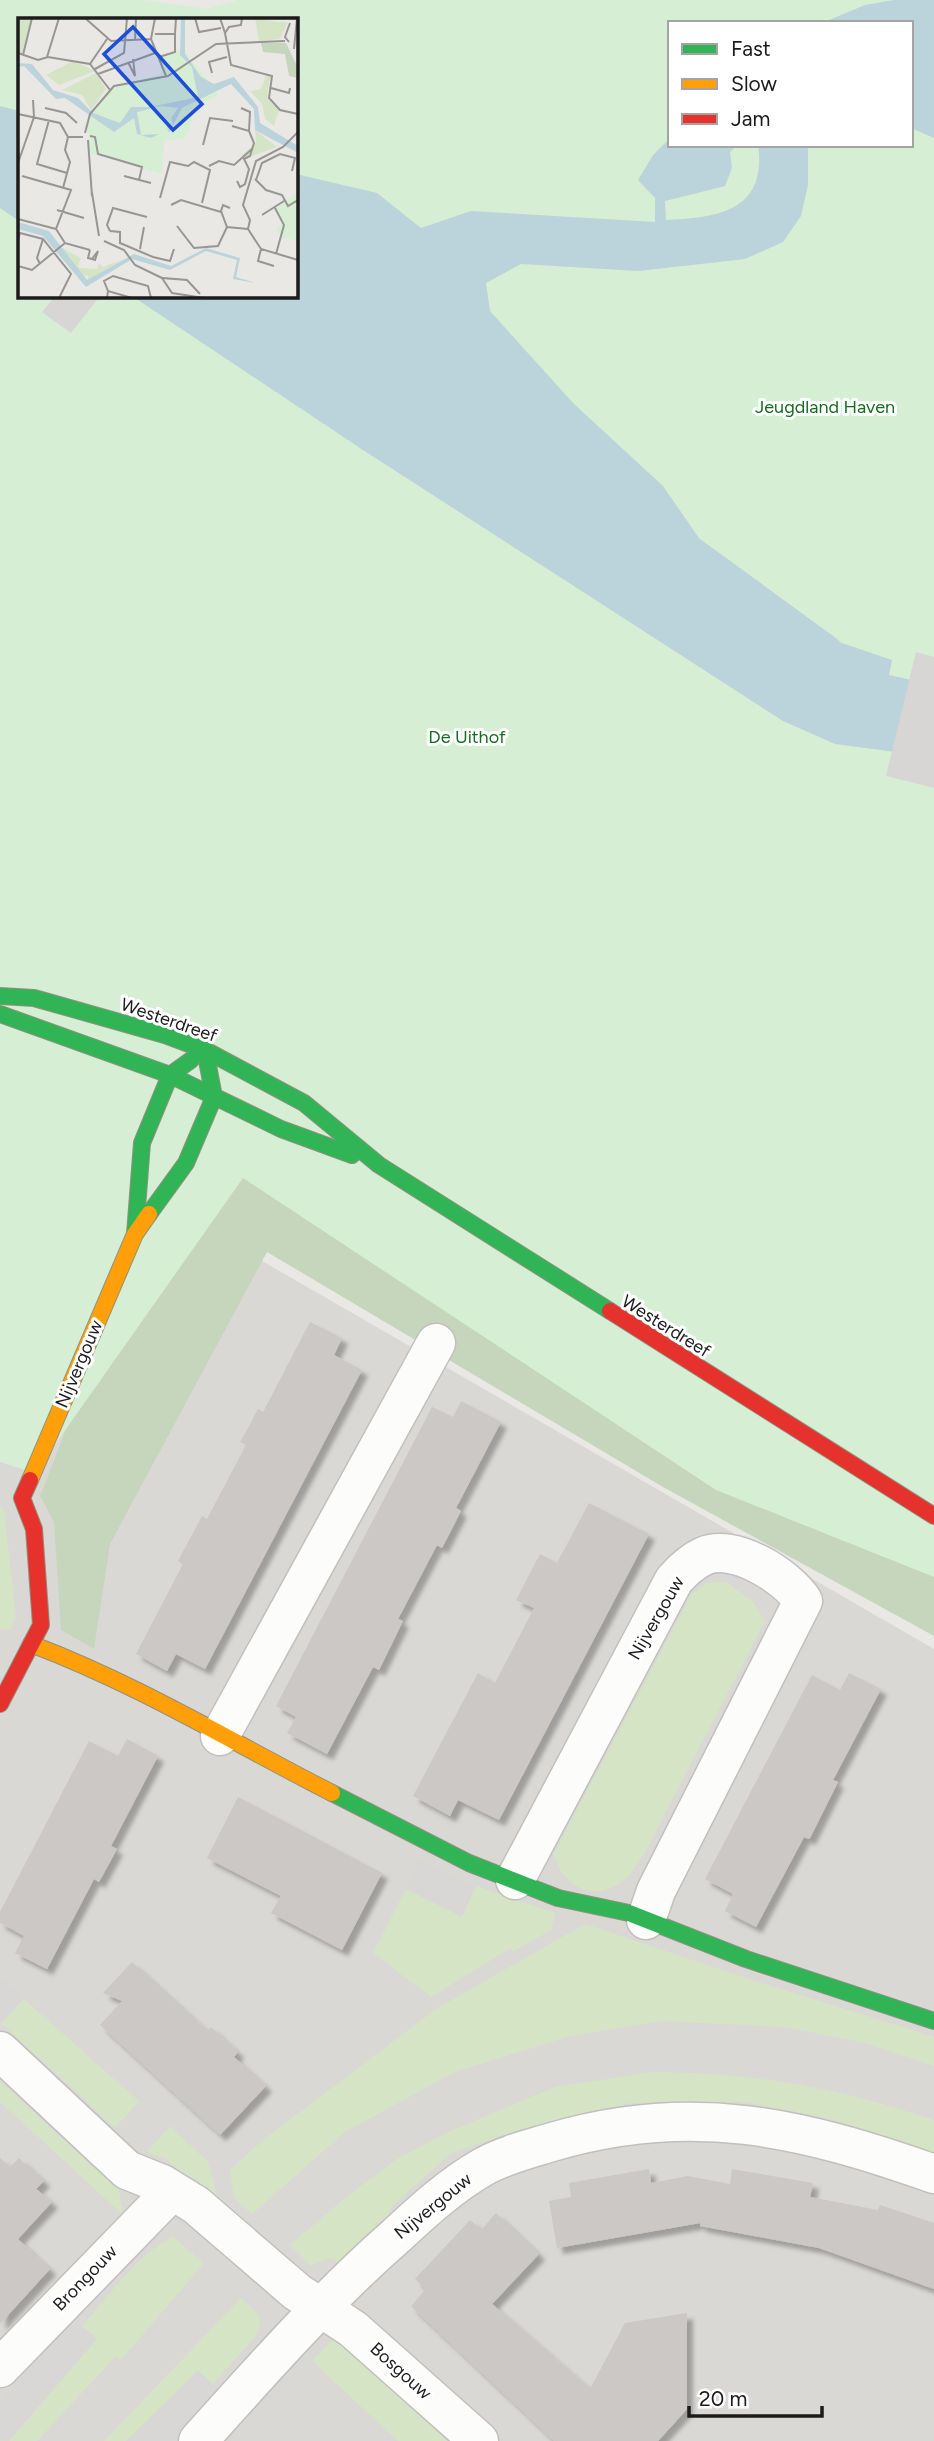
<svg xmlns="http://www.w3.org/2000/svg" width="934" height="2441" font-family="Figtree,sans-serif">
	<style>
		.residential { fill: #d9d8d5 }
		.religious { fill: #d8d7d5 }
		.grass { fill: #d6e4c6 }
		.forest { fill: #c6d6bc }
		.park { fill: #d5eed4; fill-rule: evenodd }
		.water { fill: #bbd3da }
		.pier { fill: #d7d6d5 }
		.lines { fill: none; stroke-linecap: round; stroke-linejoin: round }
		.canal { stroke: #bbd3da; stroke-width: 47 }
		.building { fill: #cbc8c5; filter: url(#shadow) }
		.street-casing { stroke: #c1c0be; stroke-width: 41 }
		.fast-casing { stroke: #90917f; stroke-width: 18 }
		.slow-casing { stroke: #90917f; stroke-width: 18 }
		.jam-casing { stroke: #90917f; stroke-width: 18 }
		.street { stroke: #fcfcfb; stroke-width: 38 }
		.fast { stroke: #30b455; stroke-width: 16 }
		.slow { stroke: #ff9f0a; stroke-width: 16 }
		.jam { stroke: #e5322d; stroke-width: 16 }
		.labels { text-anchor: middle; stroke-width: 6; stroke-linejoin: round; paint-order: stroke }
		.park-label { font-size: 18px; fill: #176c1f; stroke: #fff }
		.street-label { font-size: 18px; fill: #1b1b1b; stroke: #fff }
		.inset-road { fill: none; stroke: #979694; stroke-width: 2 }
		.view { fill: #1d4ed8; fill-opacity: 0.15; stroke: #1d4ed8; stroke-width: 3.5 }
		.inset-edge { fill: none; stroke: #1b1b1b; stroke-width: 3.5 }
	</style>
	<defs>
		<filter id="shadow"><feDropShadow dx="6" dy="6" stdDeviation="2" flood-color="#0004"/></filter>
	</defs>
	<rect width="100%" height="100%" fill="#eae8e4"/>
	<polygon class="residential" points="0,1162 186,1217 934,1649 934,2441 0,2441"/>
	<g class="religious">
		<polygon points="419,1860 476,1886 463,1917 406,1889"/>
		<polygon points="0,1977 24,1999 1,2023 0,2023"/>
		<polygon points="73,2319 97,2339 9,2441 4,2441 0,2437 0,2403"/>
		<polygon points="198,2369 217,2388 171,2441 126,2441"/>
	</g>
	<g class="grass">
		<polygon points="0,1506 4,1510 16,1617 11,1630 0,1629"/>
		<path d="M726 1582 753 1602 765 1621 643 1856C636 1865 628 1879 617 1885 588 1902 560 1882 554 1853L692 1594 707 1583Z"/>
		<polygon points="476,1886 555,1913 551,1930 514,1951 509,1949 431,1997 373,1953 406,1889 462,1917"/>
		<polygon points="585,1924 749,1979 934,2037 934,2066 865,2043 785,2027 662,2021 570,2036 455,2072 345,2132 252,2214 234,2198 230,2170 267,2137 436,2009"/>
		<polygon points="24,1999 139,2101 115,2128 1,2023"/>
		<path d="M653 2072C756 2073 836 2087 934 2120V2153L831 2119 746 2102 630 2103 515 2131 450 2154 392 2206 387 2220 343 2266 332 2258 310 2265 290 2245 344 2199 398 2158 455 2129 555 2087Z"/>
		<polygon points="0,2081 92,2166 118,2184 123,2215 0,2102"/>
		<polygon points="170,2126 208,2162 220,2207 168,2160 147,2152"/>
		<path d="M173 2237 204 2263 121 2360 116 2356 37 2441H9L97 2339 82 2326C109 2296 137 2254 173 2237Z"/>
		<polygon points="241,2298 258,2314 260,2326 256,2336 213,2384 198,2370 126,2441 104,2441"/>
		<polygon points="335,2337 448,2441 398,2441 312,2361"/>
	</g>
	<polygon class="forest" points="213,1158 934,1545 934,1636 663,1487 267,1252 110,1544 94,1649 61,1630 54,1522 40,1496 109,1319"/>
	<path class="park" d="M0 0H143L207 9 238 0H934V1577L716 1490 243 1178 35 1473 0 1462ZM19 19H296V296H19ZM670 23H911V145H670Z"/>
	<g class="water">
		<polygon points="894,0 934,0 934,138 911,128 911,23 822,23 865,5"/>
		<polygon points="0,106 19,111 19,221 0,208"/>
		<path d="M670 138V145H738L730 152 732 168 725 186 665 201 666 220C720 218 767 210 758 145H808V185L801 216 783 242 745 259 638 271 521 264 486 283 490 311 574 404 663 486 750 612 892 660 889 675 934 685V757L835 744 783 721 360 448 132 296H296V174L377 193 421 228 471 211 655 222V198L638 180 653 155Z"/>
	</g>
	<g class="pier">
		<polygon points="55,296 100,296 71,333 42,312"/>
		<polygon points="916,652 934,657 934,788 886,776"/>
	</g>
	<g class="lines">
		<polyline class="canal" points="689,560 822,657"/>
	</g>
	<g class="building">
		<polygon points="310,1322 342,1338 334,1355 362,1370 205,1669 176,1654 167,1671 136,1654 183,1564 178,1561 202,1516 207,1519 246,1445 240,1442 249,1426 258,1409 263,1412"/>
		<polygon points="461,1401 501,1422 456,1508 461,1511 442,1548 437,1545 398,1619 403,1621 379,1670 373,1667 327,1754 287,1733 296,1717 276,1706 432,1407 453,1417"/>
		<polygon points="589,1503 649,1534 499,1820 458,1800 450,1816 413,1796 478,1673 495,1683 534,1608 516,1600 540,1554 557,1563"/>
		<polygon points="849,1673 881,1689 833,1780 838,1782 811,1836 809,1839 804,1837 756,1927 725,1911 733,1894 705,1879 812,1675 840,1690"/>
		<polygon points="127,1739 158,1756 111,1846 117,1849 99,1882 94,1879 47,1969 15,1953 24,1936 0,1923 0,1912 89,1741 118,1756"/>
		<polygon points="238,1797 382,1873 342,1950 271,1913 281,1896 207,1858"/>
		<polygon points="132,1962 207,2031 211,2027 238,2052 234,2057 266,2086 220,2135 100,2025 122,2001 103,1993"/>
		<polygon points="0,2158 10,2167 19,2158 44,2181 36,2189 52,2202 18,2239 50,2269 0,2324"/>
		<polygon points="649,2169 651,2183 688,2176 730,2184 732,2169 813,2183 810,2197 878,2210 880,2205 934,2223 934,2289 819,2248 700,2226 700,2223 557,2248 549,2201 571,2197 569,2183"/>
		<polygon points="496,2213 539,2254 492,2304 590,2389 625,2323 687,2313 687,2409 658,2441 554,2441 411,2306 426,2289 415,2279 470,2220 481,2230"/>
	</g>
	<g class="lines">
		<defs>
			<g id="street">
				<polyline points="220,1736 436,1343"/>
				<path d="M515 1880 674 1580C682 1571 693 1561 704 1556 734 1543 787 1576 803 1601L656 1891 646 1920"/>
				<polyline points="0,2051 127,2170 162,2184 196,2205 297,2292 353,2329 479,2441"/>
				<polyline points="0,2368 172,2191"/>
				<path d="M198 2441C262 2370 324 2299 396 2236 423 2211 450 2186 483 2167 504 2155 529 2149 552 2142 691 2101 801 2127 934 2174"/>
			</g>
			<g id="fast">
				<polyline points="0,996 34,998 165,1035 205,1050 304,1103 379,1165 610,1311"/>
				<polyline points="0,1014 170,1075 281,1129 352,1155"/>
				<polyline points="149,1214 186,1163 214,1097 205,1050"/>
				<polyline points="135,1234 142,1143 170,1075 191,1060"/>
				<polyline points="332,1793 469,1863 558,1898 629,1913 746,1959 934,2021"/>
			</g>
			<g id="slow">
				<polyline points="30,1480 135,1234 149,1214"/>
				<path d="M31 1644C137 1684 232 1742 332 1793"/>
			</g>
			<g id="jam">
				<polyline points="610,1311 934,1516"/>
				<polyline points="0,1704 41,1625 34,1529 22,1498 30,1480"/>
			</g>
		</defs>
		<use href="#street" class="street-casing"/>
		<use href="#fast" class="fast-casing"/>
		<use href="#slow" class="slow-casing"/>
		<use href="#jam" class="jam-casing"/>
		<use href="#street" class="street"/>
		<use href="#fast" class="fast"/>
		<use href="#slow" class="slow"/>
		<use href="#jam" class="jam"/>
	</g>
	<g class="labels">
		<g class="park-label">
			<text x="825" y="413">Jeugdland Haven</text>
			<text x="467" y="743">De Uithof</text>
		</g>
		<g class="street-label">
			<text transform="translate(169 1020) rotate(19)" y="6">Westerdreef</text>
			<text transform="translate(666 1326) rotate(32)" y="6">Westerdreef</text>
			<text transform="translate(79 1364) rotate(-67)" y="6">Nijvergouw</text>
			<text transform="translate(656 1618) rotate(-60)" y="6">Nijvergouw</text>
			<text transform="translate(433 2206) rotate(-39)" y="6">Nijvergouw</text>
			<text transform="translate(85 2278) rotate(-46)" y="6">Brongouw</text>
			<text transform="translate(401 2371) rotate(42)" y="6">Bosgouw</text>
		</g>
	</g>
	<g transform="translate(18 18)">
		<rect width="280" height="280" fill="#eae8e4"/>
		<path d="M0 0H13L4 36 0 32ZM237 0 259 4H270L262 21 241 23ZM55 43 77 53 41 67 28 57ZM78 55 88 71 73 92 64 77 44 72ZM248 57 252 58 249 80 261 92 256 108 247 101 244 86 232 73 243 71ZM237 112 259 129 226 141 224 137 238 125ZM44 230 63 240 60 248 62 250 79 251 81 245 85 249 106 241 69 262 70 257 65 259Z" fill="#d6e4c6"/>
		<path d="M243 25H268L280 50V60L271 58 267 36 245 34Z" fill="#c6d6bc"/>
		<path d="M164 30 200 76 177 91 168 119 146 123 144 156 72 135 70 110 74 92 94 69 143 56 141 40ZM280 173V223L263 219 258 211 264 206 258 190Z" fill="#d5eed4"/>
		<path d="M163 0H167V36L183 59 196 66 216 59 240 89 242 105 280 128V135L237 112 236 91 213 66 164 90 151 115 149 109 155 107 153 100 160 90 143 88 119 94 123 117 141 116 133 120 119 116 116 100 96 114 47 80 38 81 6 48 0 49V45L14 46 35 72 60 80 75 95 102 105 113 89H132L180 79 174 49 162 37ZM0 204 31 213 69 262 116 236 153 248 188 230 222 240 218 259 238 265 215 261 219 242 188 233 152 252 114 241 68 269 25 218 0 211Z" fill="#bbd3da"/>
		<path class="inset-road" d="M67 0 93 23 133 21 137 0M177 0 181 14 203 10M202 0 207 15 211 9 223 7 224 0M207 15 213 47 254 58 251 80 262 92 280 96M137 16H157L158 0M133 21 148 58M117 22 118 0M271 24 267 19 272 5M276 31 279 0M0 35 20 42 30 39 72 46 92 72M5 37 14 0M29 39 41 0M141 39 157 34V16M110 44 117 58 115 41M72 46 89 21M77 51 106 35 109 0M194 55 191 44 209 39M80 56 137 35M253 70 271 75 272 70M27 90 48 95 59 105M0 96 42 105 50 119H65M31 102 19 146 49 155M214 108 231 113 232 94 223 90M67 115 72 96 96 68 150 58 198 26 267 23M72 118 77 119 80 136 124 149 121 162M70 122 74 178M185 127 192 100 215 103M0 145 16 99 15 82M191 148 201 143 216 147 234 131M4 158 53 172 38 211 47 225M106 158 133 165M237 161 248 172 264 177 270 188 280 182M238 162 244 145 262 136 277 140 274 153M219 163 222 169 227 166 231 151 226 141 232 138 236 125 231 113M45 170 52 144 47 132 50 119M74 175 81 218M142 180 152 144 170 148 176 144 192 152 184 185M153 187 163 182 203 194M212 190 205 187 203 193 209 209 230 211M257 190 266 207 258 236M39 192 66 200M244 197 266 183M0 201 38 211M159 208 176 230 200 228 209 209M230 211 232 202 225 187 238 143 265 129 280 114M230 211 243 231 280 242M92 213 102 214V225L135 239 152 243 156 231M92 213 89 207 95 190 129 199M0 222 2 215 25 221 53 256 41 280M86 223 106 232 117 247 144 260M122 231 126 209M243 231 240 243 256 248M72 232 70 240 74 241 77 242 80 233 74 241M22 246 19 240 25 221M0 248 14 252 47 225 72 232M90 273 86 263 95 258 130 268 133 280M182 276 169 262 144 260 154 275 186 280M89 280 90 273 114 280"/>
		<path class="view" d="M115 9 184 86 155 112 86 36Z"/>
		<rect width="280" height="280" class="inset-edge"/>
	</g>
	<rect x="668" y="21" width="245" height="126" fill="#ffffff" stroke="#a4a4a4" stroke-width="2"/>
	<rect x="682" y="44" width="35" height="10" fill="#30b455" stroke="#a4a4a4" stroke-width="2"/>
	<text x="731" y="56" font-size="21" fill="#1b1b1b">Fast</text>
	<rect x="682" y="79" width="35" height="10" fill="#ff9f0a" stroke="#a4a4a4" stroke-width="2"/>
	<text x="731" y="91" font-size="21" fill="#1b1b1b">Slow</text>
	<rect x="682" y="114" width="35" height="10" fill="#e5322d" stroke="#a4a4a4" stroke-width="2"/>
	<text x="731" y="126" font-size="21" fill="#1b1b1b">Jam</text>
	<path d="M689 2406v10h133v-10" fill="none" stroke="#1b1b1b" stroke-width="3.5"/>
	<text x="699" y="2406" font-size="21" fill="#1b1b1b" stroke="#ffffff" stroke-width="5" paint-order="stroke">20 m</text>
</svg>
